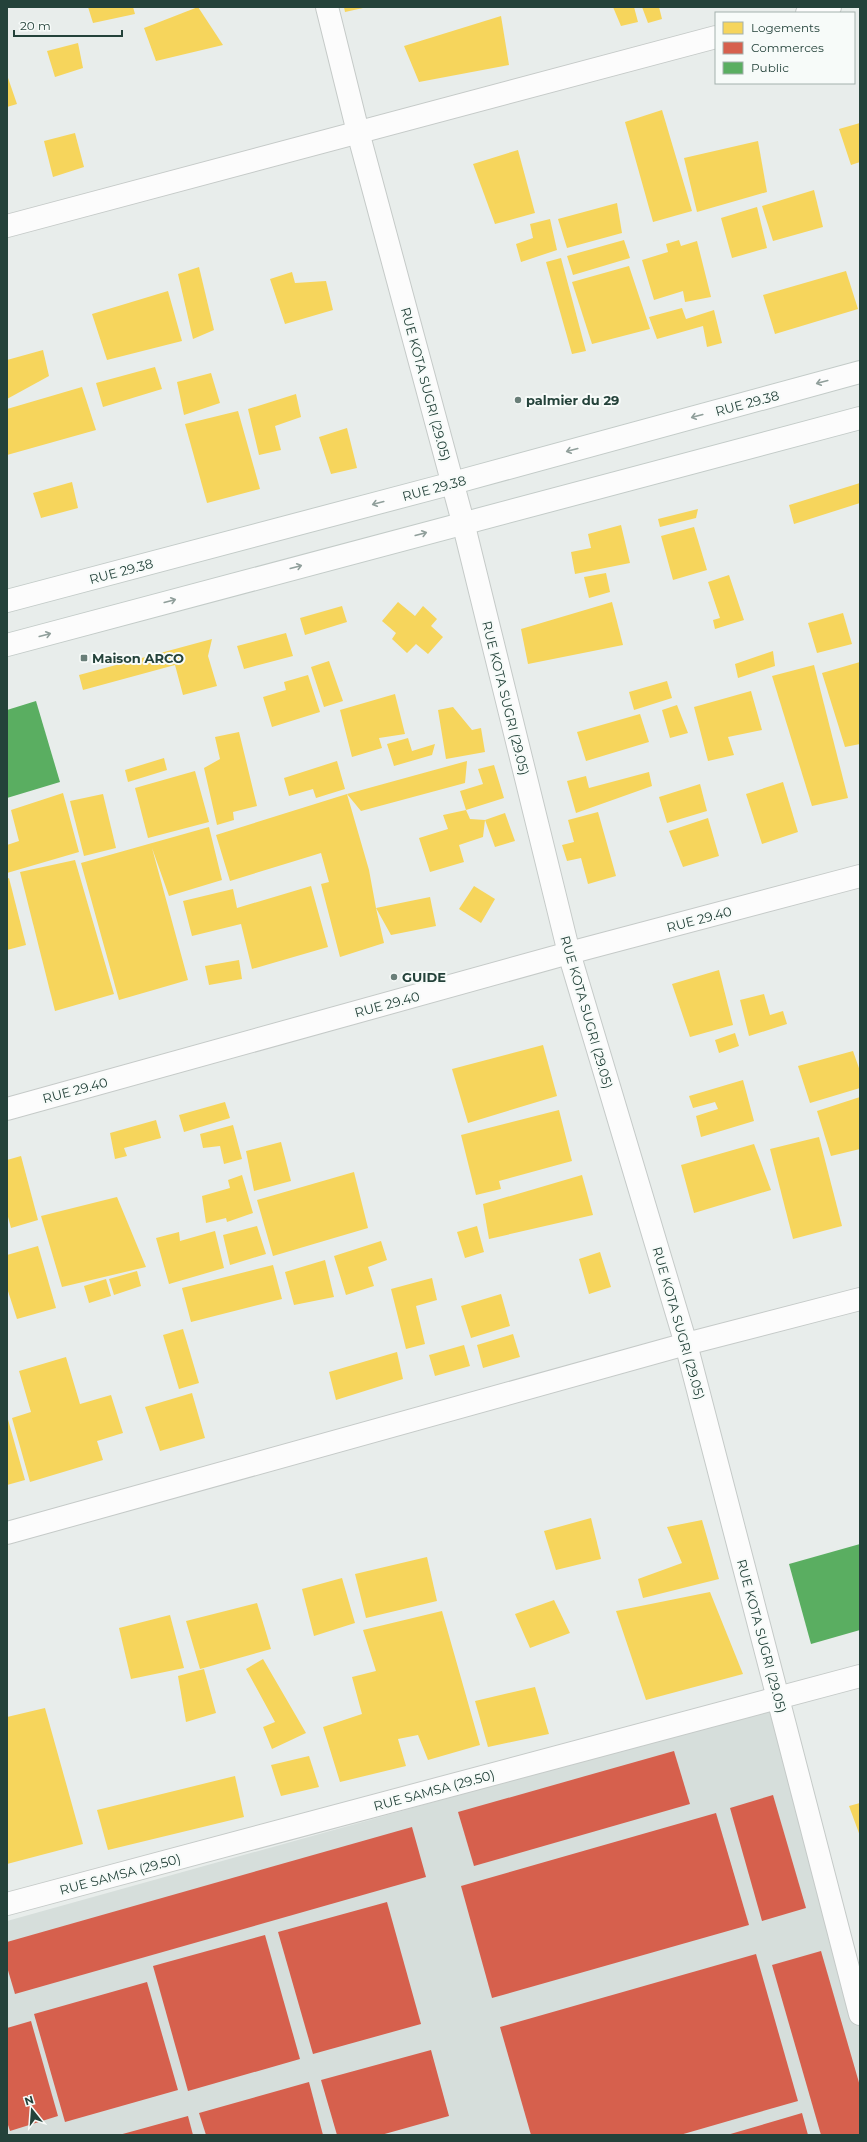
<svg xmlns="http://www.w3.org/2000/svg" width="867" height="2142" font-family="Montserrat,sans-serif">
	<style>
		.built { fill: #d6dedb }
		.homes { fill: #f6d55c }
		.shops { fill: #d6604d }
		.public { fill: #5aae61 }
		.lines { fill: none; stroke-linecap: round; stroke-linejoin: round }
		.minor-casing { stroke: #c5cac8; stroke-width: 24 }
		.secondary-casing { stroke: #c3cbc8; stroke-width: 24 }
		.minor { stroke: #fcfcfc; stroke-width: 22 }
		.secondary { stroke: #fcfcfc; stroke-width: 22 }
		.oneway { stroke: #909f9b }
		.poi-dot { fill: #697e78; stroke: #f7fbf9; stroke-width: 1.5 }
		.labels { text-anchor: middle; stroke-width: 4; stroke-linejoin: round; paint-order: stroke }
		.street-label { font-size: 13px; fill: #24423a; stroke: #f7fbf9 }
		.poi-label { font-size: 13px; font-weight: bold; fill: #24423a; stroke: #f7fbf9; text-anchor: start }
	</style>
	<rect width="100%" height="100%" fill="#e8edeb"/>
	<polygon class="built" points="775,1707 860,2014 860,2135 7,2135 7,1921"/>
	<g class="homes">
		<polygon points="88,7 133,7 135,14 93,23"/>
		<polygon points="198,7 223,45 156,61 144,28"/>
		<polygon points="344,7 363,7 363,8 345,12"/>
		<polygon points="613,7 634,7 638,22 621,26"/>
		<polygon points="642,7 659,7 662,19 648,23"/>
		<polygon points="501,16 509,65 419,82 404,46"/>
		<polygon points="78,43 83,68 55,77 47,51"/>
		<polygon points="7,75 17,104 7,107"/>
		<polygon points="662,110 692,211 653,222 625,122"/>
		<polygon points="860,123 860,162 851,165 839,129"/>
		<polygon points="75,133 84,167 53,177 44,141"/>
		<polygon points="758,141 767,192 697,212 684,158"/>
		<polygon points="518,150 535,213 495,224 473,164"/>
		<polygon points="814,190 823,227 773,241 762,206"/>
		<polygon points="617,203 622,233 567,248 558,219"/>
		<polygon points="757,207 767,248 732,258 721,218"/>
		<polygon points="550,219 557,250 521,262 516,244 533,238 530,224"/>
		<polygon points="624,240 630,258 573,275 567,256"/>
		<polygon points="679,240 681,246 697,241 711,297 685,302 683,291 654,300 642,260 668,252 666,244"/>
		<polygon points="561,258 586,351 572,354 546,262"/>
		<polygon points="629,266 650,329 592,344 572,282"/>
		<polygon points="199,267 214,330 193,339 178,274"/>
		<polygon points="846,271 858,309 775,334 763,295"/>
		<polygon points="292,272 295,283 326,281 333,310 285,324 270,279"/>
		<polygon points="168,291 182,341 107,360 92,314"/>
		<polygon points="682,308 686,319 714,310 722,343 707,347 703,326 657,339 649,317"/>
		<polygon points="43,350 49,376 7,399 7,360"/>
		<polygon points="155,367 162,389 103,407 96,383"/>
		<polygon points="211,373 220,403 184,415 177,382"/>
		<polygon points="82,387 96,430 7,455 7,409"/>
		<polygon points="296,394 301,417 275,426 281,450 259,455 248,409"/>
		<polygon points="238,411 260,489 207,503 185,424"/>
		<polygon points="347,428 357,468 331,474 319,437"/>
		<polygon points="72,482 78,508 41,518 33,493"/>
		<polygon points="860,483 860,503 794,524 789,505"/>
		<polygon points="698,509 696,518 660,527 658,519"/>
		<polygon points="621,525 630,563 575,574 571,552 591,548 588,534"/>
		<polygon points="694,527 707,570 673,580 661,536"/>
		<polygon points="606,573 610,592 589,598 584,577"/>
		<polygon points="729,575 744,620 715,629 713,620 720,618 708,582"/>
		<polygon points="398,602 415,616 423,606 437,619 431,626 443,637 428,654 416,644 407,653 392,639 396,633 382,621"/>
		<polygon points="612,602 623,645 528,664 521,629"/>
		<polygon points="342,606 347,622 305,635 300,618"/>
		<polygon points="843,613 852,644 817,653 808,623"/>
		<polygon points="286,633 293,656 244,669 237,646"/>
		<polygon points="212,639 208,656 217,686 183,695 175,665 83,690 79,675"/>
		<polygon points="773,651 775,666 738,678 735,664"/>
		<polygon points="329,661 343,701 324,707 311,667"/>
		<polygon points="860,662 860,744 845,747 822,673"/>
		<polygon points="814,665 848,798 812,806 772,676"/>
		<polygon points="308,675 320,712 272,727 263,697 286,690 284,682"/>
		<polygon points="667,681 672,698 634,710 629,692"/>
		<polygon points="751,691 762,730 728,737 734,755 708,761 694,707"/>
		<polygon points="395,694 405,734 379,738 382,748 352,757 340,710"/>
		<polygon points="677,705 688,733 670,738 662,710"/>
		<polygon points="453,707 472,730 481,728 485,752 446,759 438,710"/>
		<polygon points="640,714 649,742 586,761 577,732"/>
		<polygon points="239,732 257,806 233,812 234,820 217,825 204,768 220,759 215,737"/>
		<polygon points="408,738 412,751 435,744 432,755 394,766 387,744"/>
		<polygon points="164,758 167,770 128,782 125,770"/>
		<polygon points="337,761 345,789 316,798 313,789 289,796 284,778"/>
		<polygon points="467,761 465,783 361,811 347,794"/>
		<polygon points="494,765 504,798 466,810 460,791 483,784 478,769"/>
		<polygon points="195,771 209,822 148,838 135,788"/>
		<polygon points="649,772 652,786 576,813 567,781 586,776 589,788"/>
		<polygon points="783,782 798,832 762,844 746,794"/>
		<polygon points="700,784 707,811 667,823 659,797"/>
		<polygon points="63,793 79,852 7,873 7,845 19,841 11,810"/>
		<polygon points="103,794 116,848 84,856 70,801"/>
		<polygon points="347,794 369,870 376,908 430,897 436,926 391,935 376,908 384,943 340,957 321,884 329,882 321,853 230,881 216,835"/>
		<polygon points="466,810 470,819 485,820 483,837 459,845 464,862 430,872 419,838 448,829 443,815"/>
		<polygon points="598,812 616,876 588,884 581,858 567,861 562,845 574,842 568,820"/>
		<polygon points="505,813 515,841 495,847 485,820"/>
		<polygon points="708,818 719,856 683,867 669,831"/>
		<polygon points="209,827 222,880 169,896 152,848 188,980 119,1000 81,863"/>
		<polygon points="75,860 114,994 55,1011 20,872"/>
		<polygon points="9,878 26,945 7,950 7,879"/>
		<polygon points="311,886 328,947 252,969 241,924 192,936 183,901 233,889 237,908"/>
		<polygon points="474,886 495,899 481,923 459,909"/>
		<polygon points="239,960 242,979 209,985 205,966"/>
		<polygon points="719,970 733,1025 690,1037 672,984"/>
		<polygon points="764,994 770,1015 783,1011 787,1024 749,1036 740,1000"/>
		<polygon points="735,1033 739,1046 719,1053 715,1040"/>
		<polygon points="543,1045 557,1096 468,1123 452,1069"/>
		<polygon points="853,1051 860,1071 860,1088 810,1103 798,1066"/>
		<polygon points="743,1080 754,1121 701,1137 696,1116 718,1109 715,1102 693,1108 689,1096"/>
		<polygon points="860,1097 860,1149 831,1156 817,1111"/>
		<polygon points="225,1102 230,1118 184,1132 179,1115"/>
		<polygon points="559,1110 572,1161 499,1181 501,1189 476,1195 461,1135"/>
		<polygon points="156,1120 161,1138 124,1148 127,1156 115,1159 110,1133"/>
		<polygon points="233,1125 242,1159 224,1164 220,1146 203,1148 200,1134"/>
		<polygon points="819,1137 842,1226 793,1239 770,1149"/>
		<polygon points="281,1142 291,1181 254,1191 246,1151"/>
		<polygon points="754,1144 771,1190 694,1213 681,1165"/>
		<polygon points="21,1156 38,1220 11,1228 7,1213 7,1160"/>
		<polygon points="354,1172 368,1228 273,1256 257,1200"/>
		<polygon points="242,1175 253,1213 227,1222 226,1218 206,1223 202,1196 230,1188 228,1180"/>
		<polygon points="582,1175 593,1215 489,1239 483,1204"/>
		<polygon points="117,1197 146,1267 62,1287 41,1216"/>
		<polygon points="257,1226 266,1254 230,1265 223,1235"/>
		<polygon points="477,1226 484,1252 465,1258 457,1232"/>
		<polygon points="215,1231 224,1268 169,1284 156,1238 179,1232 180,1241"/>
		<polygon points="381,1241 387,1260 368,1267 374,1286 346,1295 334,1256"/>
		<polygon points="38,1246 56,1308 17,1319 7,1288 7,1255"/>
		<polygon points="600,1252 611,1287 589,1294 579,1259"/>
		<polygon points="325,1260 334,1297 294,1305 285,1272"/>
		<polygon points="273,1265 282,1299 191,1322 182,1288"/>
		<polygon points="137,1271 141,1286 114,1295 109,1279"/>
		<polygon points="432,1278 437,1300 416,1306 425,1344 406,1349 391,1289"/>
		<polygon points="106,1279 111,1296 89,1303 84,1286"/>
		<polygon points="501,1294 510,1326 471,1338 461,1306"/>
		<polygon points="183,1329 199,1383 179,1389 163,1335"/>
		<polygon points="513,1334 520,1357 483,1368 477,1345"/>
		<polygon points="464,1345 470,1366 435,1376 429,1355"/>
		<polygon points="397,1352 403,1379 336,1400 329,1372"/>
		<polygon points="66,1357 80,1404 111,1395 123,1433 97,1441 103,1460 30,1482 12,1418 31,1412 19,1371"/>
		<polygon points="192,1393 205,1438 160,1451 145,1407"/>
		<polygon points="7,1416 25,1480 7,1485"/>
		<polygon points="591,1518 601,1559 556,1570 544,1531"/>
		<polygon points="702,1520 719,1579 643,1598 638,1579 682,1563 667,1527"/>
		<polygon points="427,1557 437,1601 366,1618 355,1574"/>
		<polygon points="342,1578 355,1623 314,1636 302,1589"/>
		<polygon points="710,1592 743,1674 646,1700 616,1611"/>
		<polygon points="554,1600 570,1633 530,1648 515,1614"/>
		<polygon points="257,1603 271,1649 200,1669 186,1621"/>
		<polygon points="442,1611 480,1745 428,1760 418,1735 398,1739 406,1766 340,1782 323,1727 362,1714 352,1677 376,1671 363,1630"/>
		<polygon points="170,1615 184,1668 131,1679 119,1628"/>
		<polygon points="263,1659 306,1733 272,1749 263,1727 275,1722 246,1669"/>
		<polygon points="204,1669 216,1713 186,1722 178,1676"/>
		<polygon points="535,1687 549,1734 488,1747 475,1701"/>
		<polygon points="45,1708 83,1844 7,1864 7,1717"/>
		<polygon points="309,1756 319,1787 281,1796 271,1765"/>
		<polygon points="235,1776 244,1817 108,1850 97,1810"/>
		<polygon points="860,1803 860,1836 849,1806"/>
	</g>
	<g class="shops">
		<polygon points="674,1751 690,1804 474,1866 458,1812"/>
		<polygon points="773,1795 806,1908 762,1921 730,1808"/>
		<polygon points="716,1813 749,1925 492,1998 461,1886"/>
		<polygon points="412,1827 426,1877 15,1994 7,1967 7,1942"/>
		<polygon points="387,1902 421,2024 313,2054 278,1932"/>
		<polygon points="265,1935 300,2059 188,2091 153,1966"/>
		<polygon points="821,1951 860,2086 860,2135 821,2135 772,1965"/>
		<polygon points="756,1954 798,2101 680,2135 531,2135 500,2027"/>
		<polygon points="147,1982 178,2090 65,2122 34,2014"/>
		<polygon points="31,2021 58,2116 10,2131 7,2122 7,2028"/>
		<polygon points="431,2050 449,2116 381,2135 337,2135 321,2080"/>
		<polygon points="309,2082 323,2135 206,2135 199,2113"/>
		<polygon points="802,2113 808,2135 727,2135"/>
		<polygon points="188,2116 193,2135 119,2135"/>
	</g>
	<g class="public">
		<polygon points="36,701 60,782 7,798 7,710"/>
		<polygon points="860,1544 860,1630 811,1644 789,1564"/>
	</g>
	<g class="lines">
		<defs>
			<g id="minor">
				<polyline points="327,7 358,132 463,522 569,953 686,1344 860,2014"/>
				<polyline points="807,13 830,7"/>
				<polyline points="7,226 716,37"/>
				<polyline points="7,1109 569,953 860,876"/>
				<polyline points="7,1533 686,1344 860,1299"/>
				<polyline points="7,1904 860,1676"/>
			</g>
			<g id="secondary">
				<polyline points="7,601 453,483 860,372"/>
				<polyline points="7,645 860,418"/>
			</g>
		</defs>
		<use href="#minor" class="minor-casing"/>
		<use href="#secondary" class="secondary-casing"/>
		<use href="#minor" class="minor"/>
		<use href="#secondary" class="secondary"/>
	</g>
	<defs><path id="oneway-shaft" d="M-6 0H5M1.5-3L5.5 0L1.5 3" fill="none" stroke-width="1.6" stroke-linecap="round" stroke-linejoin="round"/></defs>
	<g class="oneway">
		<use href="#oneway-shaft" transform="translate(822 382) rotate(165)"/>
		<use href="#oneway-shaft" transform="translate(697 416) rotate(165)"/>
		<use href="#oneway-shaft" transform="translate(572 450) rotate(165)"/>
		<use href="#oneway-shaft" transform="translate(378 503) rotate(165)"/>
		<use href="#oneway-shaft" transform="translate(421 534) rotate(-15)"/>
		<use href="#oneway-shaft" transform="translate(296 567) rotate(-15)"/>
		<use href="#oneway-shaft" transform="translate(170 601) rotate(-15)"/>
		<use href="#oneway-shaft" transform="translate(45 635) rotate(-15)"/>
	</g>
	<g class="poi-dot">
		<circle cx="518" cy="400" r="4"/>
		<rect x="80" y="654" width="8" height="8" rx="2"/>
		<circle cx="394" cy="977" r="4"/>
	</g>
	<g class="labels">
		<g class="street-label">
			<text transform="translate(426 384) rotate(75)" y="5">RUE KOTA SUGRI (29.05)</text>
			<text transform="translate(747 403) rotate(-15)" y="5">RUE 29.38</text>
			<text transform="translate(434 488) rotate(-15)" y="5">RUE 29.38</text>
			<text transform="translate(121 571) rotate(-15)" y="5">RUE 29.38</text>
			<text transform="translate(506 698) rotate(76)" y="5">RUE KOTA SUGRI (29.05)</text>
			<text transform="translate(699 919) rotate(-15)" y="5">RUE 29.40</text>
			<text transform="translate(387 1004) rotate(-15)" y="5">RUE 29.40</text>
			<text transform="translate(587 1012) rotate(74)" y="5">RUE KOTA SUGRI (29.05)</text>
			<text transform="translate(75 1090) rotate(-15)" y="5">RUE 29.40</text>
			<text transform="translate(679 1323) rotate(74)" y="5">RUE KOTA SUGRI (29.05)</text>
			<text transform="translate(762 1636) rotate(75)" y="5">RUE KOTA SUGRI (29.05)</text>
			<text transform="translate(434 1790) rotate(-15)" y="5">RUE SAMSA (29.50)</text>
			<text transform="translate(120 1874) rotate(-15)" y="5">RUE SAMSA (29.50)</text>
		</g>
		<g class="poi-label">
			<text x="526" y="405">palmier du 29</text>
			<text x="92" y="663">Maison ARCO</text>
			<text x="402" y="982">GUIDE</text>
		</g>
	</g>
	<rect width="867" height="2142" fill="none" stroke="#24423a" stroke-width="16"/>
	<rect x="715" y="12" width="140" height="72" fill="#f7fbf9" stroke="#a3b1ad"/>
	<rect x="723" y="22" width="20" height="12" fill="#f6d55c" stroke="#a3b1ad"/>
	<text x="751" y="32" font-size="12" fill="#24423a">Logements</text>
	<rect x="723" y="42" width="20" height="12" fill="#d6604d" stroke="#a3b1ad"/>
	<text x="751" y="52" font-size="12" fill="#24423a">Commerces</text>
	<rect x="723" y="62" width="20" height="12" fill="#5aae61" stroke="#a3b1ad"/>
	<text x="751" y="72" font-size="12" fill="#24423a">Public</text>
	<g transform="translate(32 2110) rotate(343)" stroke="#f7fbf9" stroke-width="3" paint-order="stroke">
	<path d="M0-3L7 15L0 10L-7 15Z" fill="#24423a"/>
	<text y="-6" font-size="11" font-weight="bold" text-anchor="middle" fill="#24423a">N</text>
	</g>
	<path d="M14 30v6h108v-6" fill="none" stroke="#24423a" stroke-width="2"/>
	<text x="20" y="30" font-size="12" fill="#24423a" stroke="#f7fbf9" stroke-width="3" paint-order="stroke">20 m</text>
</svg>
